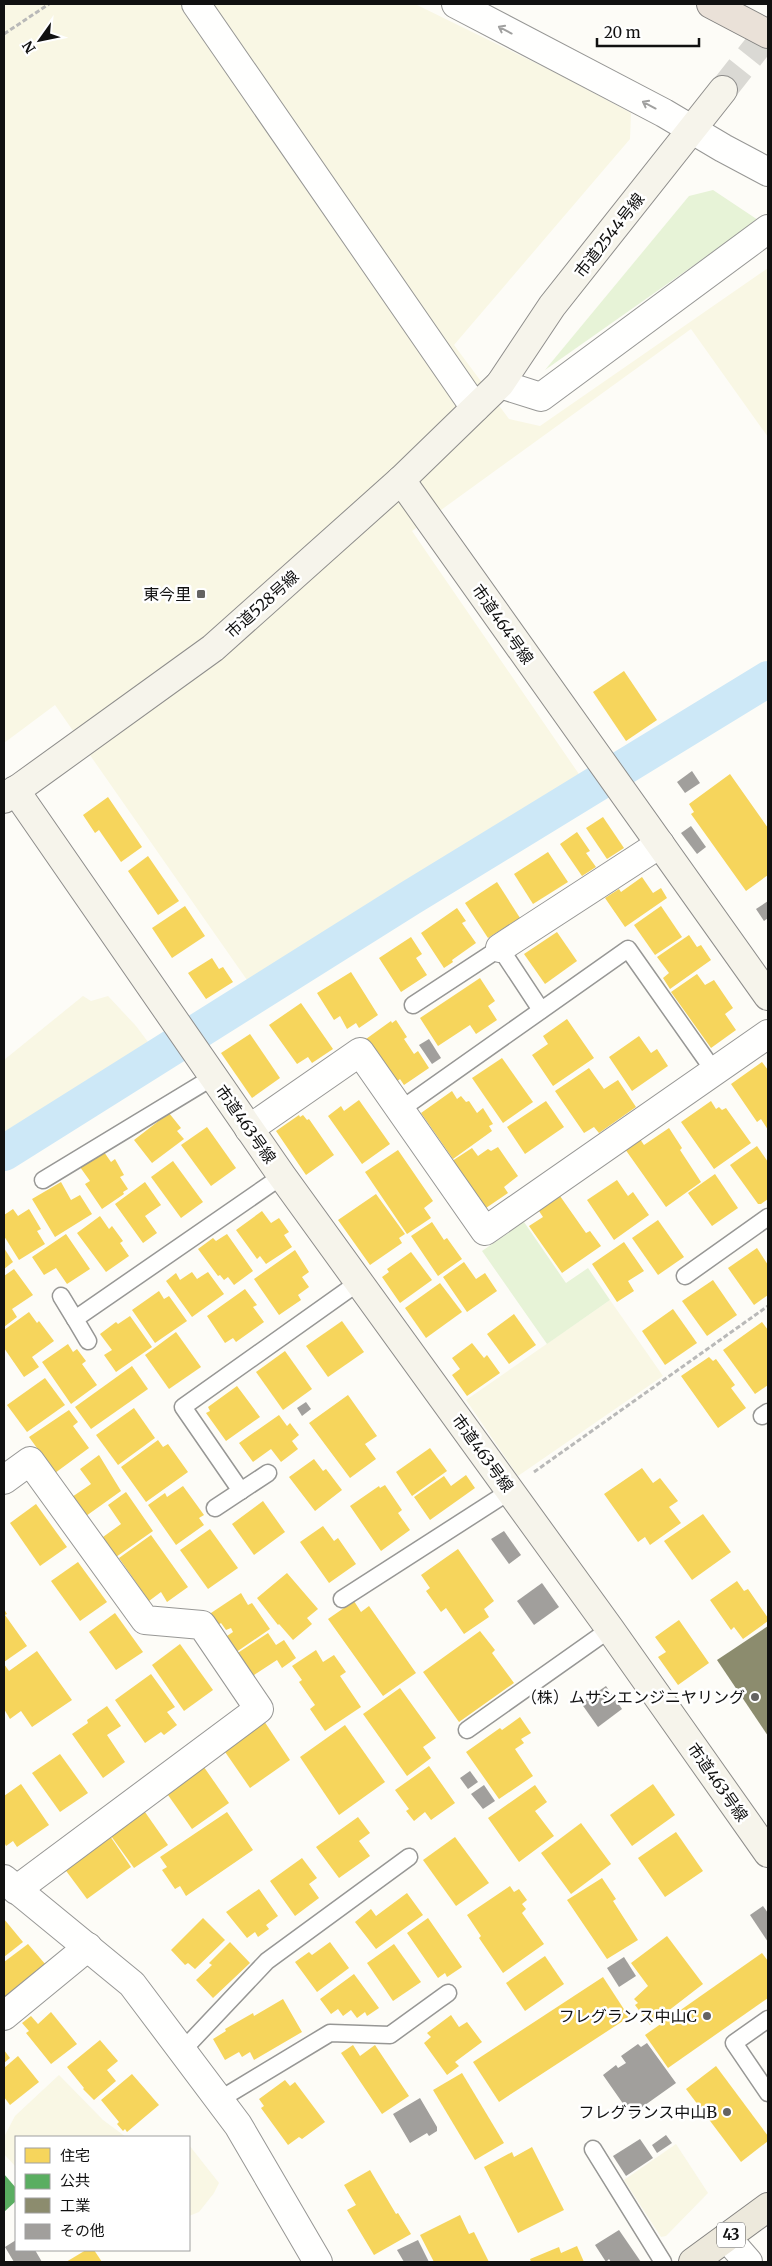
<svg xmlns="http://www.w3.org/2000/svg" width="772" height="2266" font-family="Merriweather,'Noto Sans JP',serif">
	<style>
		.farmland { fill: #f9f7e4 }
		.green { fill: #e7f3d7 }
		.homes { fill: #f6d55c }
		.public { fill: #5aae61 }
		.industry { fill: #8c8c6e }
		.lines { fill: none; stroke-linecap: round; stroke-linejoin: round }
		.canal { stroke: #cde8f7; stroke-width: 36 }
		.building { fill: #a19f9c }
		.secondary-tunnel { stroke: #dad9d4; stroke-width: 28; stroke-dasharray: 28 14; stroke-linecap: butt }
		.lane-casing { stroke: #979795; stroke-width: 19 }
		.street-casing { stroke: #979795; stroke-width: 30 }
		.secondary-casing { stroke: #8e8d8b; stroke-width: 30 }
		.primary-casing { stroke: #858482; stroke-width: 30 }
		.highway-casing { stroke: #858482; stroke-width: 30 }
		.path { stroke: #b9b9b8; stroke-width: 3; stroke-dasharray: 5 2.5; stroke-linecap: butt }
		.lane { stroke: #fffffe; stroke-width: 16 }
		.street { stroke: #fffffe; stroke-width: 28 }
		.secondary { stroke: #f6f4eb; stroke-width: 28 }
		.primary { stroke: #ede9dc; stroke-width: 28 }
		.highway { stroke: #eae1d8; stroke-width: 28 }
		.oneway { stroke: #a0a09f }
		.poi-dot { fill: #646362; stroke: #fff; stroke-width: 2 }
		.labels { text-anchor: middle; stroke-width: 5; stroke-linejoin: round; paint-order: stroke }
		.shield { fill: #fff; stroke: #585858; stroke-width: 1 }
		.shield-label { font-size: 15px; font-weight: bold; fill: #111 }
		.street-label { font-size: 16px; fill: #111; stroke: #fff }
		.poi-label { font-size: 16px; fill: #111; stroke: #fff; text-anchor: end }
	</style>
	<rect width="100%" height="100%" fill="#fdfcf7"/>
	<g class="farmland">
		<polygon points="4,4 415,4 564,77 631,113 630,139 454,345 509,419 540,426 768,268 768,437 691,329 412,531 583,780 247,980 55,705 4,743"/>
		<polygon points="83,996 91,1001 108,996 136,1026 148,1042 148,1047 4,1139 4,1060"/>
		<polygon points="610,1300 663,1376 518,1476 466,1400"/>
		<polygon points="59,2075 103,2120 126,2137 16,2137 16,2167 4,2154 4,2137 15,2116"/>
		<polygon points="676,2144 708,2193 666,2236 661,2237 624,2180"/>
		<polygon points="189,2145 219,2183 214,2193 199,2212 189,2216"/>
	</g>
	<g class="green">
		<polygon points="713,190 758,220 545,370 689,196"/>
		<polygon points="524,1222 566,1283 588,1268 610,1300 547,1344 482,1251"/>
	</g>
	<g class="homes">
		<polygon points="624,671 657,720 626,741 593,692"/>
		<polygon points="730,774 768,828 768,875 746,891 691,814 694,812 689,804"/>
		<polygon points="108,797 142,847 121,862 99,830 95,833 83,815"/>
		<polygon points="603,817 624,848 607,859 586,828"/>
		<polygon points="577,832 590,851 586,853 596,867 582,876 560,844"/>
		<polygon points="548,852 568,882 533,904 514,874"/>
		<polygon points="148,856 179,901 158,915 128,871"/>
		<polygon points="642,877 653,893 661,888 667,898 625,927 605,898 619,889 621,892"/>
		<polygon points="497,882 520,918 488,938 465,903"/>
		<polygon points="185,906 205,936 172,958 152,928"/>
		<polygon points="661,906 682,937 655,955 634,925"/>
		<polygon points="457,908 466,921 462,923 476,943 452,960 453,962 444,968 421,933"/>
		<polygon points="557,932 577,961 545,984 524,954"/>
		<polygon points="689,935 697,947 701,945 711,960 670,989 663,978 669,973 657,957"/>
		<polygon points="411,937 422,954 416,958 427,975 401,992 379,958"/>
		<polygon points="212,958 219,969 223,967 233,982 206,999 188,973"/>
		<polygon points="351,972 378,1015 359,1028 356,1023 347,1029 340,1016 334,1020 317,993"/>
		<polygon points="697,974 705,985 714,980 733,1008 725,1014 736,1030 711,1048 671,992"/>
		<polygon points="480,978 495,1001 488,1006 497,1020 476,1034 470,1025 438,1046 420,1018"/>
		<polygon points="301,1003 333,1049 312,1063 308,1057 297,1064 269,1025"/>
		<polygon points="567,1019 594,1058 553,1086 532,1055 548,1044 543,1036"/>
		<polygon points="396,1020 407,1037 404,1039 414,1054 418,1051 429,1068 404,1085 400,1079 396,1082 366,1039 391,1021 392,1023"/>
		<polygon points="250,1034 280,1078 252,1098 221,1053"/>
		<polygon points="639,1036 651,1053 657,1049 668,1066 632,1091 609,1057"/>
		<polygon points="502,1058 533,1102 503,1123 472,1078"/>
		<polygon points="762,1062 768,1070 768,1130 761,1119 757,1122 731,1084"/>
		<polygon points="589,1068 604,1089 618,1080 636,1107 599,1133 594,1127 584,1133 555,1091"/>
		<polygon points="452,1091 457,1099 461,1096 466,1102 469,1101 477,1113 483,1108 493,1124 489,1126 492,1131 453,1159 421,1113"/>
		<polygon points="359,1100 390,1144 362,1164 328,1116 341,1106 344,1111"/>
		<polygon points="546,1101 564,1127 525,1154 507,1127"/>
		<polygon points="711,1101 716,1109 719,1107 722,1110 726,1108 751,1143 714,1169 681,1122"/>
		<polygon points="169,1113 181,1128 177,1131 184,1139 152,1163 134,1140"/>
		<polygon points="299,1115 300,1117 303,1115 307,1120 309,1119 334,1155 306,1175 276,1131"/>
		<polygon points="207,1127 236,1168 211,1186 181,1145"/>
		<polygon points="669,1128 682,1148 680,1150 701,1182 666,1207 625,1149 640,1139 644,1145"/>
		<polygon points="757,1146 768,1162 768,1199 761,1204 758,1204 730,1165"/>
		<polygon points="498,1147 518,1176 504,1187 508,1193 483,1210 449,1163 472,1148 478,1156 488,1149 491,1151"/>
		<polygon points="398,1150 433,1201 424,1208 431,1218 407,1234 365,1172"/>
		<polygon points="104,1152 111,1162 115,1159 124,1175 120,1177 128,1189 123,1192 124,1194 102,1209 85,1184 90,1181 80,1167"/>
		<polygon points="173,1161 203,1202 181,1218 151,1177"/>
		<polygon points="715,1174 738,1208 712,1226 688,1193"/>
		<polygon points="617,1180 628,1196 633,1192 649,1215 614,1240 587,1200"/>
		<polygon points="61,1182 71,1200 80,1195 92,1214 55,1237 32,1199"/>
		<polygon points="145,1182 161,1205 145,1216 157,1233 143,1243 115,1204"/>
		<polygon points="376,1194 405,1234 399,1238 402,1243 370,1265 338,1220"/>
		<polygon points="560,1196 586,1233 590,1231 601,1246 562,1273 529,1226 543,1217 539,1211"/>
		<polygon points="13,1209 18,1216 29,1209 41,1229 37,1231 45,1244 19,1260 4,1236 4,1215"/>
		<polygon points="262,1211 271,1223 279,1218 289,1232 284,1235 292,1247 266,1264 260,1256 257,1259 236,1230"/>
		<polygon points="100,1216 109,1229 112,1226 123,1241 120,1243 129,1256 106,1272 77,1233"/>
		<polygon points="658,1220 684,1257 658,1275 632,1238"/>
		<polygon points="432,1222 444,1240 447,1238 462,1259 438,1276 411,1236"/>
		<polygon points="66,1234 90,1269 67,1284 56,1268 44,1275 32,1257"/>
		<polygon points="227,1234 253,1271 234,1285 228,1277 224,1280 220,1275 218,1276 198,1249 213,1238 216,1241"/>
		<polygon points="624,1242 644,1271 628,1281 634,1291 617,1302 592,1264"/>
		<polygon points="4,1248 13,1262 4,1269"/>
		<polygon points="757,1248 768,1265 768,1295 754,1305 728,1268"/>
		<polygon points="295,1250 309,1272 302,1277 309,1287 298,1295 301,1300 279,1315 254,1279"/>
		<polygon points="411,1252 432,1280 400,1303 382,1277 389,1272 387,1269"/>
		<polygon points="464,1262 476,1279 485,1273 497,1291 467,1312 443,1277"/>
		<polygon points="14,1269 33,1295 12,1309 17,1317 4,1327 4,1276"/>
		<polygon points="192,1272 197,1279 208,1272 224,1294 192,1317 166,1281 176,1273 180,1280"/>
		<polygon points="713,1280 737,1315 707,1336 682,1301"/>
		<polygon points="440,1283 462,1312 426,1338 405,1308"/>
		<polygon points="245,1289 257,1305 253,1307 264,1322 236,1342 233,1338 225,1343 207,1316"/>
		<polygon points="159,1291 164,1299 169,1296 187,1321 155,1343 132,1310"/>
		<polygon points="673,1309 697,1343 665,1365 642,1331"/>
		<polygon points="29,1312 37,1323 39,1321 54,1341 32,1357 39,1367 24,1377 4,1348 4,1330"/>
		<polygon points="514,1314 536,1345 509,1364 487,1334"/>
		<polygon points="130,1316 152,1347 116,1372 104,1355 112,1350 100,1334 116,1322 118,1324"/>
		<polygon points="342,1321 364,1352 328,1377 306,1346"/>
		<polygon points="762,1322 768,1330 768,1385 755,1394 723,1350"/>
		<polygon points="176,1332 201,1367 169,1389 145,1355"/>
		<polygon points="472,1343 484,1358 487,1355 500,1373 467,1396 452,1375 460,1369 452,1358"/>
		<polygon points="68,1344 73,1352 77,1349 86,1361 82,1364 97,1385 71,1404 42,1362"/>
		<polygon points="285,1351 312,1389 283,1410 256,1372"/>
		<polygon points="709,1357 713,1361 716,1359 735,1385 731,1388 746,1408 718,1428 681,1376"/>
		<polygon points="132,1366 148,1389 91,1429 75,1407"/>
		<polygon points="45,1378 65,1405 27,1432 7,1405"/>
		<polygon points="237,1386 260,1417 226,1441 206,1413 210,1411 208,1407"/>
		<polygon points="348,1395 377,1436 365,1444 376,1459 350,1478 309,1423"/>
		<polygon points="134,1408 155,1438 118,1465 96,1435"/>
		<polygon points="69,1410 78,1422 73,1426 89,1448 55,1473 29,1437"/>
		<polygon points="279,1415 287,1426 290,1423 299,1435 292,1441 298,1449 281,1462 271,1449 253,1462 239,1443"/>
		<polygon points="158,1440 163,1447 168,1444 188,1472 146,1502 121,1467"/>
		<polygon points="430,1448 447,1471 412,1496 396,1472"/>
		<polygon points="99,1455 121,1491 86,1516 72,1497 91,1484 80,1469"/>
		<polygon points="314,1459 323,1471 326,1469 342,1490 315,1511 289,1477"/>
		<polygon points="642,1468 653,1483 660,1478 678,1501 669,1507 681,1523 650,1545 645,1537 638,1542 604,1494"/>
		<polygon points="466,1475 475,1488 430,1520 414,1497 444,1476 451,1486"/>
		<polygon points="385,1485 402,1510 398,1513 410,1530 381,1551 350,1506 379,1486 380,1488"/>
		<polygon points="183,1486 204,1515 199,1518 204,1525 176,1545 148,1505 165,1493 167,1497"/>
		<polygon points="126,1492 153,1531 116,1557 103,1537 121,1524 108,1505"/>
		<polygon points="263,1501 285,1532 254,1555 232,1524"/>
		<polygon points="36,1504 67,1547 40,1566 10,1523"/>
		<polygon points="703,1514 731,1552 692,1580 664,1541"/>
		<polygon points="323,1526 334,1541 338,1538 356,1564 329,1583 300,1542"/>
		<polygon points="210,1529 238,1568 208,1589 180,1550"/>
		<polygon points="151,1535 188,1587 167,1602 161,1592 149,1601 119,1558"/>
		<polygon points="458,1549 494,1601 484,1609 489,1617 464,1634 446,1608 441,1612 426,1591 430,1588 421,1575"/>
		<polygon points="78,1562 107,1602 80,1621 51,1581"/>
		<polygon points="287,1573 318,1609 307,1618 312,1624 293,1640 279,1624 278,1625 257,1598"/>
		<polygon points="737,1581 744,1591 748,1589 768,1618 768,1621 743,1639 734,1627 731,1630 710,1600"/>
		<polygon points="241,1593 248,1605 252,1603 270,1629 232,1655 221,1640 233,1632 231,1628 226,1630 221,1623 215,1627 208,1615"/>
		<polygon points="354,1601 361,1612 369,1606 416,1673 383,1696 328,1619"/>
		<polygon points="4,1609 7,1614 5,1615 27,1646 4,1662"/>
		<polygon points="115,1613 143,1652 116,1670 89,1632"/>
		<polygon points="679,1620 709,1663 678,1685 658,1657 666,1652 655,1637"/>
		<polygon points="480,1631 495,1650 492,1653 514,1683 459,1722 423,1672"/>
		<polygon points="268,1633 276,1645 284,1640 296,1658 282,1668 277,1660 248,1679 233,1656"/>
		<polygon points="180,1644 213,1690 184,1711 152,1665"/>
		<polygon points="316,1650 323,1662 334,1655 346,1672 340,1676 361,1707 325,1731 310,1709 315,1705 299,1682 302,1680 292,1666"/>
		<polygon points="37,1651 72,1700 32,1727 21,1711 10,1719 4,1709 4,1664 9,1671"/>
		<polygon points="151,1674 175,1707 167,1712 177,1725 164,1735 161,1732 145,1743 115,1700"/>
		<polygon points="400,1688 436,1738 423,1747 431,1758 407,1776 363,1714"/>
		<polygon points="107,1706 121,1726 107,1735 125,1762 103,1778 72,1734 88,1723 87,1720"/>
		<polygon points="520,1717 531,1733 521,1739 524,1743 515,1749 533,1776 499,1799 466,1752 500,1728 502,1730"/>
		<polygon points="262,1718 290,1760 250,1788 221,1746"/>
		<polygon points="345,1725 385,1782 339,1815 300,1757"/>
		<polygon points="60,1754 88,1793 60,1812 32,1773"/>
		<polygon points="199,1760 229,1803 192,1829 163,1788"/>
		<polygon points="429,1766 455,1803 431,1820 425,1812 414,1821 406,1811 409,1809 395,1790"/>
		<polygon points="21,1784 49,1825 17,1847 13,1841 6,1846 4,1842 4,1796"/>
		<polygon points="653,1784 675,1815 632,1846 610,1815"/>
		<polygon points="535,1785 547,1802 535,1811 554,1836 519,1862 488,1818"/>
		<polygon points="138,1802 168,1845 134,1868 106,1829"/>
		<polygon points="227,1812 253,1850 186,1896 180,1886 175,1889 162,1870 167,1867 160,1857"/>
		<polygon points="358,1817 370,1833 359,1841 370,1856 339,1878 316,1847"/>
		<polygon points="581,1823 611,1864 571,1894 541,1853"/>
		<polygon points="676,1832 703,1871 665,1897 638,1858"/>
		<polygon points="110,1836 131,1867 87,1899 64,1868"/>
		<polygon points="455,1837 489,1883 456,1906 423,1860"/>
		<polygon points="302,1858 317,1878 309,1884 319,1898 295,1916 270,1881"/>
		<polygon points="602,1878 616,1899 613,1901 638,1940 607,1959 567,1900"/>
		<polygon points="510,1886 514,1892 519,1889 527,1900 522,1904 526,1909 522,1913 544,1944 503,1973 479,1938 481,1936 467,1915"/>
		<polygon points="259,1889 278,1916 266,1925 269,1929 258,1937 255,1932 247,1938 226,1912"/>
		<polygon points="407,1893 423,1915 376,1949 355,1922 371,1909 376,1916"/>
		<polygon points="203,1918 225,1940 195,1969 188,1963 185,1965 171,1950"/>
		<polygon points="428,1918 462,1967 447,1977 445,1973 438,1978 407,1933"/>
		<polygon points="4,1919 23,1942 4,1957"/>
		<polygon points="667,1936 703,1984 650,2025 635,2005 638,2003 634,1999 648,1986 631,1963"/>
		<polygon points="230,1942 250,1963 213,1998 196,1980 212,1965 209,1963"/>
		<polygon points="330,1942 349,1968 317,1992 295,1962 309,1952 312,1955"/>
		<polygon points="28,1944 46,1965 5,1999 4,1962"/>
		<polygon points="394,1944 421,1982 393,2001 367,1963"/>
		<polygon points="762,1953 768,1961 768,1998 668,2068 645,2035"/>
		<polygon points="545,1956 564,1984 525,2011 506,1983"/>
		<polygon points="354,1974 379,2008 367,2016 365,2012 357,2018 351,2010 343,2016 338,2009 331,2014 320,1999"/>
		<polygon points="603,1977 629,2017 499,2102 473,2062"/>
		<polygon points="283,1999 302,2032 254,2060 250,2052 242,2057 239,2052 225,2060 213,2039 226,2031 225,2029 253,2013 254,2016"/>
		<polygon points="51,2012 77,2044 51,2064 26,2033 29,2031 22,2023 31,2016 38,2024"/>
		<polygon points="451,2015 459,2027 467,2022 482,2042 455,2062 459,2066 447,2075 424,2043 431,2037 427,2033"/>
		<polygon points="100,2040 118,2061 107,2070 116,2081 94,2100 83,2089 84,2088 67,2067"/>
		<polygon points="353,2045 360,2056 375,2045 409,2096 382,2114 341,2053"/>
		<polygon points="4,2050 10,2058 4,2063"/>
		<polygon points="18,2056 39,2082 10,2105 4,2097 4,2068"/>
		<polygon points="716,2066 768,2136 768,2141 741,2162 686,2089"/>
		<polygon points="462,2073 504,2143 475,2160 433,2090"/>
		<polygon points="132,2074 159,2105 127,2132 125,2129 123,2131 117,2124 119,2122 101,2100"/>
		<polygon points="285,2080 290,2086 295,2082 325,2122 302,2139 299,2137 288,2145 261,2108 264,2106 259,2099"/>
		<polygon points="532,2147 564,2210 518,2233 484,2167 512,2152 514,2157"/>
		<polygon points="370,2170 396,2214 398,2213 411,2234 374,2255 347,2210 356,2205 344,2185"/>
		<polygon points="460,2215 469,2234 474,2232 489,2262 434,2262 420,2235"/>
		<polygon points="577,2246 584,2262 531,2262 530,2259 559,2247 561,2253"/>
		<polygon points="86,2250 94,2250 102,2262 66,2262"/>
	</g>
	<polygon class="public" points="4,2174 16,2188 16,2201 4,2212"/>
	<polygon class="industry" points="768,1626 768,1736 717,1660"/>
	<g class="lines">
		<polyline class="canal" points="4,1153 410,898 768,679"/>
	</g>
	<g class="building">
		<polygon points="692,771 700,783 685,793 677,782"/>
		<polygon points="691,826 706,847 697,854 681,833"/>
		<polygon points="768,901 768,918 764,921 756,909"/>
		<polygon points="429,1039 441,1058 432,1064 419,1045"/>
		<polygon points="306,1402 311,1409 302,1416 297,1408"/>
		<polygon points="504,1531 521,1555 509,1564 491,1539"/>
		<polygon points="542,1583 559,1607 534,1625 517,1601"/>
		<polygon points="606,1686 622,1709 598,1727 581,1703"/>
		<polygon points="470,1771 478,1782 468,1789 460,1778"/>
		<polygon points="484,1785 495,1801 483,1809 471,1794"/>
		<polygon points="763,1906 768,1913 768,1942 750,1915"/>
		<polygon points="624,1957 636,1976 619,1987 607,1968"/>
		<polygon points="647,2043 676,2083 631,2115 603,2075 616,2065 618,2068 626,2063 621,2056 638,2044 641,2047"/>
		<polygon points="420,2098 437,2127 437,2131 429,2136 427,2133 410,2143 393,2114"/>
		<polygon points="666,2135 672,2143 657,2153 652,2145"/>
		<polygon points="640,2139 653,2158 626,2176 613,2156"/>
		<polygon points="619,2230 641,2262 611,2262 609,2259 606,2262 595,2245"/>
		<polygon points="16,2240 16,2250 35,2250 42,2262 14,2262 5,2247"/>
		<polygon points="418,2240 429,2262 404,2262 397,2250"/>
	</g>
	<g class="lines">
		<polyline class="secondary-tunnel" points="723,90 768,33"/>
		<defs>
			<g id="lane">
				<polyline points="413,1005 500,948 541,1010"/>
				<polyline points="400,1110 628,949 714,1071"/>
				<polyline points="43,1180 213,1077"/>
				<polyline points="685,1276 768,1217"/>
				<polyline points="61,1296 75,1319"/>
				<polyline points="88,1341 75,1319 282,1176"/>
				<polyline points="762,1416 768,1412"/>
				<polyline points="241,1491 183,1407 359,1282"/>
				<polyline points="215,1508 268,1473"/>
				<polyline points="342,1599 510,1491"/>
				<polyline points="467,1730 610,1629"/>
				<polyline points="768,2019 734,2043 768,2093"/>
				<polyline points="182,2051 267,1961 409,1857"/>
				<polyline points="219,2100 330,2033 390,2035 448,1993"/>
				<polyline points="593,2149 663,2262"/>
			</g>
			<g id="street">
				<polyline points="196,4 475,408"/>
				<polyline points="456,4 664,113 723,148 768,172"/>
				<polyline points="500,384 541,397 768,229"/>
				<polyline points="500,948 660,844"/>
				<polyline points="249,1129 360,1052 485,1231 768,1034"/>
				<polyline points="4,1480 30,1461 145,1620 202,1625 259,1709 16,1890"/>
				<polyline points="4,1879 132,1984 238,2125 318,2262"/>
				<polyline points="4,2016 88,1947"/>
				<polyline points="727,2238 748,2262"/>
			</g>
			<g id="secondary">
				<polyline points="401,480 768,996"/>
				<polyline points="15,790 282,1176 610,1629 768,1853"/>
				<polyline points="4,799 213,648 401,480 500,384 552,306 723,90"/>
			</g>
			<polyline id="primary" points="693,2262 768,2207"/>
			<polyline id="highway" points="711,4 768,34"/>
		</defs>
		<use href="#lane" class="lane-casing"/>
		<use href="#street" class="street-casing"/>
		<use href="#secondary" class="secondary-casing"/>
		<use href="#primary" class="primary-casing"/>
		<use href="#highway" class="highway-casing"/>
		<g class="path">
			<polyline points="4,34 49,4"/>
			<polyline points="534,1472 768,1306"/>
		</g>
		<use href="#lane" class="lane"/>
		<use href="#street" class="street"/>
		<use href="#secondary" class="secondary"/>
		<use href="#primary" class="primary"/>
		<use href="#highway" class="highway"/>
	</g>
	<defs><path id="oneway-shaft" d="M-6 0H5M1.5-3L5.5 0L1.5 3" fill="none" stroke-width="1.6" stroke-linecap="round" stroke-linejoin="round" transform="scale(1.25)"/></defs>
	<g class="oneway">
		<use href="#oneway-shaft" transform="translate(505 30) rotate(-152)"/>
		<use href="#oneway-shaft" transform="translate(649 105) rotate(-152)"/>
	</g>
	<g class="poi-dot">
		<rect x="196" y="589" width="10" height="10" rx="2.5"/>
		<circle cx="755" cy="1697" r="5"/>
		<circle cx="707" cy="2016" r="5"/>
		<circle cx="727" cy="2112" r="5"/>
	</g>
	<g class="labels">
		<rect class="shield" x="717" y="2222.5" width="28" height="25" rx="4"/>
		<g class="shield-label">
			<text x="731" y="2240">43</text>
		</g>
		<g class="street-label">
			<text transform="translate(609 235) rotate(-52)" y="6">市道2544号線</text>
			<text transform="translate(262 604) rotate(-42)" y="6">市道528号線</text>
			<text transform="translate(503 624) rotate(55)" y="6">市道464号線</text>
			<text transform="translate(246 1124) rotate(55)" y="6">市道463号線</text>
			<text transform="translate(483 1453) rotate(54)" y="6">市道463号線</text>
			<text transform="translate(718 1782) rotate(55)" y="6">市道463号線</text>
		</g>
		<g class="poi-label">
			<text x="191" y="600">東今里</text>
			<text x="745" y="1703">（株）ムサシエンジニヤリング</text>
			<text x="697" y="2022">フレグランス中山C</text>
			<text x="717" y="2118">フレグランス中山B</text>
		</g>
	</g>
	<rect width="772" height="2266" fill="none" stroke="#111111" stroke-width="10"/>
	<rect x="15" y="2136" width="175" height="115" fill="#ffffff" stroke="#a0a0a0"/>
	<rect x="25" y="2148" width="25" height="15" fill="#f6d55c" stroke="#a0a0a0"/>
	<text x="60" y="2161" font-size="15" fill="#111111">住宅</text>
	<rect x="25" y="2174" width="25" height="15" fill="#5aae61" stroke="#a0a0a0"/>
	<text x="60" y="2186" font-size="15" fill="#111111">公共</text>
	<rect x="25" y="2198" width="25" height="15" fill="#8c8c6e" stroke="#a0a0a0"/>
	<text x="60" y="2211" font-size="15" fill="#111111">工業</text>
	<rect x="25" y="2224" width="25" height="15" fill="#a19f9c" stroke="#a0a0a0"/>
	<text x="60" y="2236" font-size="15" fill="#111111">その他</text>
	<g transform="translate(40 40) rotate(237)" stroke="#ffffff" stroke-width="4" paint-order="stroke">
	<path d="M0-4L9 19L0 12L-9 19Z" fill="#111111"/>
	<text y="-8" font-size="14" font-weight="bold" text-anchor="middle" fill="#111111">N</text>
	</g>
	<path d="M597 38v8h102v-8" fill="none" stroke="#111111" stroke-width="2.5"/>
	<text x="604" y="38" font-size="15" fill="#111111" stroke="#ffffff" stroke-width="4" paint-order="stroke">20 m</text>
</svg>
